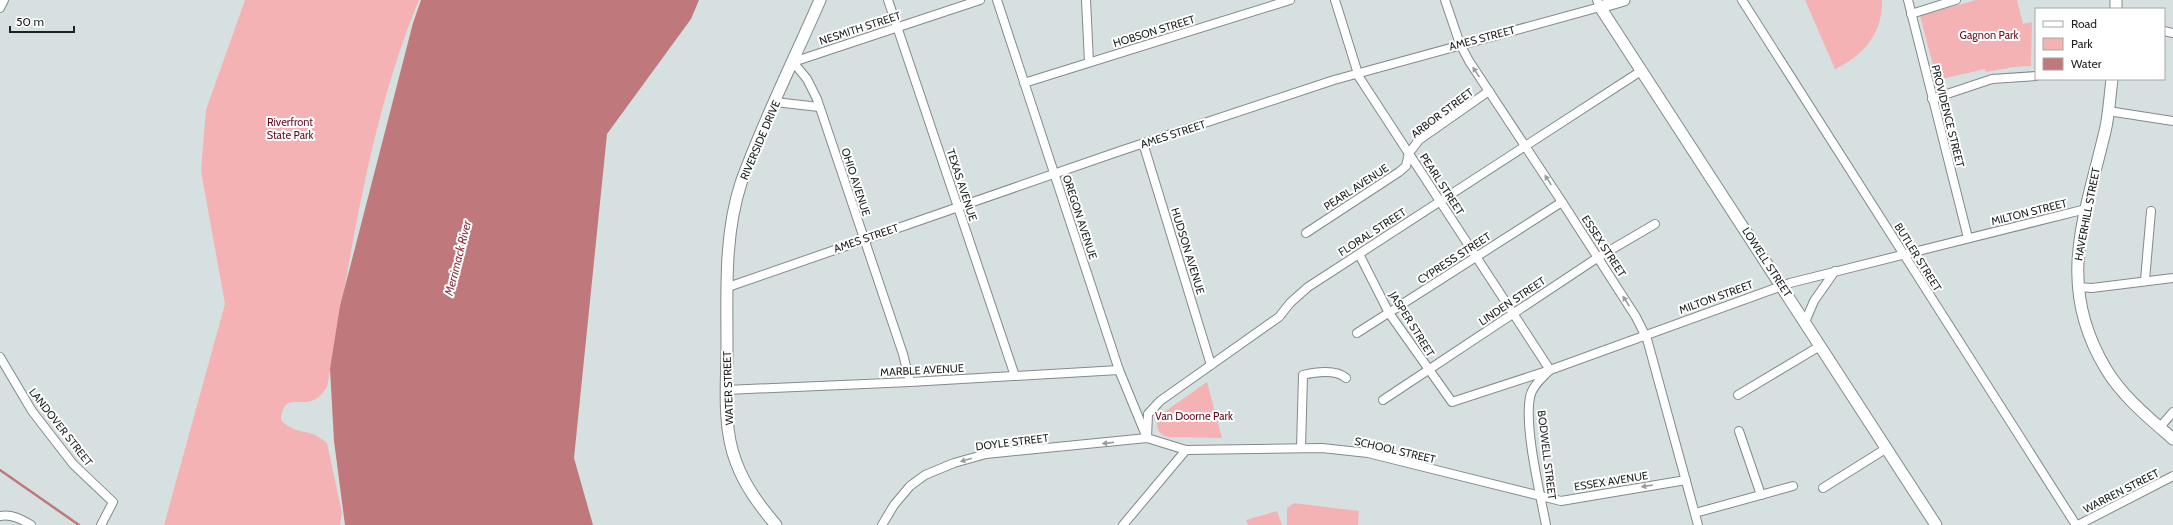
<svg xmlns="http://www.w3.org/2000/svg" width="2173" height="525" font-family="Cabin,sans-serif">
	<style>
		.green { fill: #f5b2b5 }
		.water { fill: #bf787c }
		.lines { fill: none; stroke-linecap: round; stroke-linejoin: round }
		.stream { stroke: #bf787c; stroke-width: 2.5 }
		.street-casing { stroke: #828a8a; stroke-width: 10 }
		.secondary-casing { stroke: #828a8a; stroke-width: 13 }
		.street { stroke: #fff; stroke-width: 8 }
		.secondary { stroke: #fff; stroke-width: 11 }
		.oneway { fill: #9a9b9b }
		.labels { text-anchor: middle; stroke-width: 4; stroke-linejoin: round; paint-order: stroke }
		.street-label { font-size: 11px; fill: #1e2121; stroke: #fff }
		.park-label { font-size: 11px; fill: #660e20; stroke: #fff }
		.water-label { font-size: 12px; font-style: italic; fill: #8d353f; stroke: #fff }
	</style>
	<rect width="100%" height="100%" fill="#d7e0e0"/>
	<g class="green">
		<path d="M245 0H419C368 123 351 257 327 387 324 391 320 397 316 399 301 408 283 391 281 420 291 431 300 430 313 434 318 436 323 440 327 443L342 513 340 525H164L225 304 201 171 206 110Z"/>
		<path d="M1805 0H1882C1883 33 1863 56 1835 69Z"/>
		<polygon points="1976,0 2017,0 2023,24 2032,22 2031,66 2014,67 1986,72 1985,69 1937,80 1920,16"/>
		<path d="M1207 382 1222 438 1168 437C1156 434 1155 424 1160 415Z"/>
		<polygon points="1294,503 1359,511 1358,525 1287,525 1287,508"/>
		<polygon points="1277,511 1282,525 1248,525 1246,520"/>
	</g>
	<polygon class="water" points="421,0 699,0 691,19 607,134 574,458 593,525 345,525 334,441 330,369 340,306 413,23"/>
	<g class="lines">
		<polyline class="stream" points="0,470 79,525"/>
		<defs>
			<g id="street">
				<polyline points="888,0 1015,376"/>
				<polyline points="997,0 1119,370 1147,438"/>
				<polyline points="1086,0 1089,62"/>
				<path d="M1335 0 1359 77 1550 370C1543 377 1532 386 1530 397 1524 427 1540 493 1546 525"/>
				<polyline points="1445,0 1460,44 1469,61 1562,202 1636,317 1647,339 1698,525"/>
				<polyline points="1742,0 2076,525"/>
				<polyline points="1908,0 1968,238"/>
				<polyline points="0,8 4,0"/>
				<polyline points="1911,14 1956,0"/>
				<polyline points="2164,31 2173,33"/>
				<polyline points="1024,83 1290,0"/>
				<polyline points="1932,99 1992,79 2036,76"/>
				<polyline points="775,102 819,107"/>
				<polyline points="2108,111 2173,121"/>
				<polyline points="1143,143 1211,365"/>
				<polyline points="1306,233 1399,172 1406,166 1409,153 1419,140 1489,91"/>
				<polyline points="1359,254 1389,313 1452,402 1550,370 1790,283 2086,209"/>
				<polyline points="2145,280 2151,211"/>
				<polyline points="728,287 1120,151 1334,80 1600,7 1597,0"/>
				<polyline points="2078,287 2092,288 2173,278"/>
				<polyline points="1805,322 1814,301 1835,271"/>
				<polyline points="1357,333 1562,202"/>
				<polyline points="0,357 32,411 73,464 113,502 101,525"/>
				<polyline points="910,382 903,354 817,99 807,79 793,62 980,0"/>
				<polyline points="726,390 910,382 1119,370"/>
				<polyline points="1738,395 1820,346"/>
				<polyline points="1383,400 1597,258 1655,224"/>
				<polyline points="2160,427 2173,412"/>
				<polyline points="1739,431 1761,495"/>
				<polyline points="1147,438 1148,414 1160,401 1279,317 1290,303 1308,287 1641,71"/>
				<path d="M1301 448 1303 375C1315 372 1336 369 1346 378"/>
				<polyline points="1823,488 1887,448"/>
				<polyline points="1695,513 1793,486"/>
				<path d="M0 516C12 514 21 519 31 525"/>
				<polyline points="882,525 894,505 910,486 925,475 954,463 986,454 1147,438 1186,450 1322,448 1368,453 1561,501 1686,480"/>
				<polyline points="1123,525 1186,450"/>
				<polyline points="2078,525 2173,476"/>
			</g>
			<g id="secondary">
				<polyline points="1624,0 1600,7 1936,525"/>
				<polyline points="2116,0 2116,9"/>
				<path d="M2112 79C2110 95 2109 112 2106 127 2086 215 2054 283 2106 369 2122 396 2149 418 2173 439"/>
				<path d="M776 525C759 505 745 486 736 462 722 426 727 382 727 345 727 291 724 235 741 183 763 121 794 60 820 0"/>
			</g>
		</defs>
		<use href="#street" class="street-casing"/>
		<use href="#secondary" class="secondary-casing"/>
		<use href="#street" class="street"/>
		<use href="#secondary" class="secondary"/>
	</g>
	<defs><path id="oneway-solid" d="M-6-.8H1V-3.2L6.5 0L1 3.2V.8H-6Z"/></defs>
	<g class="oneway">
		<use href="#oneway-solid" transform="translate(1476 72) rotate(-124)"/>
		<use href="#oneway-solid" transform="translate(1548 180) rotate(-123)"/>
		<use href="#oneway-solid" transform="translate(1626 301) rotate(-123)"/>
		<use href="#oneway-solid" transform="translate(1108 443) rotate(174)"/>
		<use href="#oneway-solid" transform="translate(966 460) rotate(164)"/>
		<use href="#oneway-solid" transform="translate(1647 486) rotate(171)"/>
	</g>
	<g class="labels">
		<g class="street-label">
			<text transform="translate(860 28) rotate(-18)" y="4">NESMITH STREET</text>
			<text transform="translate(1154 31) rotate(-17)" y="4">HOBSON STREET</text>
			<text transform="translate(1482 38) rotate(-15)" y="4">AMES STREET</text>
			<text transform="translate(1442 113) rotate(-37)" y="4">ARBOR STREET</text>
			<text transform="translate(1948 116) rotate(76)" y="4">PROVIDENCE STREET</text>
			<text transform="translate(1173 134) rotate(-18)" y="4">AMES STREET</text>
			<text transform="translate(760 140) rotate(-67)" y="4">RIVERSIDE DRIVE</text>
			<text transform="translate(856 182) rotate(72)" y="4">OHIO AVENUE</text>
			<text transform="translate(1442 184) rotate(57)" y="4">PEARL STREET</text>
			<text transform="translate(962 185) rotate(72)" y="4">TEXAS AVENUE</text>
			<text transform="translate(1356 187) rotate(-33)" y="4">PEARL AVENUE</text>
			<text transform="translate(2029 212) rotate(-14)" y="4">MILTON STREET</text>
			<text transform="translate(2087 214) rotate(-79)" y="4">HAVERHILL STREET</text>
			<text transform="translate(1080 217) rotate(72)" y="4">OREGON AVENUE</text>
			<text transform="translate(1372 232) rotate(-33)" y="4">FLORAL STREET</text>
			<text transform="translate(866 238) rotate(-19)" y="4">AMES STREET</text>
			<text transform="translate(1604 246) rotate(57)" y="4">ESSEX STREET</text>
			<text transform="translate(1188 251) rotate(73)" y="4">HUDSON AVENUE</text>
			<text transform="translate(1918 257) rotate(58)" y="4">BUTLER STREET</text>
			<text transform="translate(1454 258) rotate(-33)" y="4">CYPRESS STREET</text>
			<text transform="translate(1767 262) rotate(57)" y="4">LOWELL STREET</text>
			<text transform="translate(1716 297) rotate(-20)" y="4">MILTON STREET</text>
			<text transform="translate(1512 301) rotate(-34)" y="4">LINDEN STREET</text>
			<text transform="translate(1412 324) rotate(58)" y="4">JASPER STREET</text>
			<text transform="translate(922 370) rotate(-3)" y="4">MARBLE AVENUE</text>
			<text transform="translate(728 388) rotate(-92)" y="4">WATER STREET</text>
			<text transform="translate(61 427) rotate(52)" y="4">LANDOVER STREET</text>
			<text transform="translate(1012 442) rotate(-7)" y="4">DOYLE STREET</text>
			<text transform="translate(1395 450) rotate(13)" y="4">SCHOOL STREET</text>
			<text transform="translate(1547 455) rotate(83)" y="4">BODWELL STREET</text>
			<text transform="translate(1611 481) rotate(-9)" y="4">ESSEX AVENUE</text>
			<text transform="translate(2121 491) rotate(-27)" y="4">WARREN STREET</text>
		</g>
		<g class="park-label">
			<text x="1989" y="39">Gagnon Park</text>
			<text x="290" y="126">Riverfront<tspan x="290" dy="13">State Park</tspan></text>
			<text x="1194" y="420">Van Doorne Park</text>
		</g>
		<g class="water-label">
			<text transform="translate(458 258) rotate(-76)" y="4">Merrimack River</text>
		</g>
	</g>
	<rect x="2035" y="8" width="130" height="72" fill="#ffffff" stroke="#a5a6a6"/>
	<rect x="2043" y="21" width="20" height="6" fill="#ffffff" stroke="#a5a6a6"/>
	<text x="2071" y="28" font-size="12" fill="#1e2121">Road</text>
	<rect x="2043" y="38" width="20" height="12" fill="#f5b2b5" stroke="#a5a6a6"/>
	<text x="2071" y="48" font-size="12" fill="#1e2121">Park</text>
	<rect x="2043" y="58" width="20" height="12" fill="#bf787c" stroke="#a5a6a6"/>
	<text x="2071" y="68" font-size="12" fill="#1e2121">Water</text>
	<path d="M10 26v6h64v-6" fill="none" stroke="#1e2121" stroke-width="2"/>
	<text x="16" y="26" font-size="12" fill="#1e2121" stroke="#ffffff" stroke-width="3" paint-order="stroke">50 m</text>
</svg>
